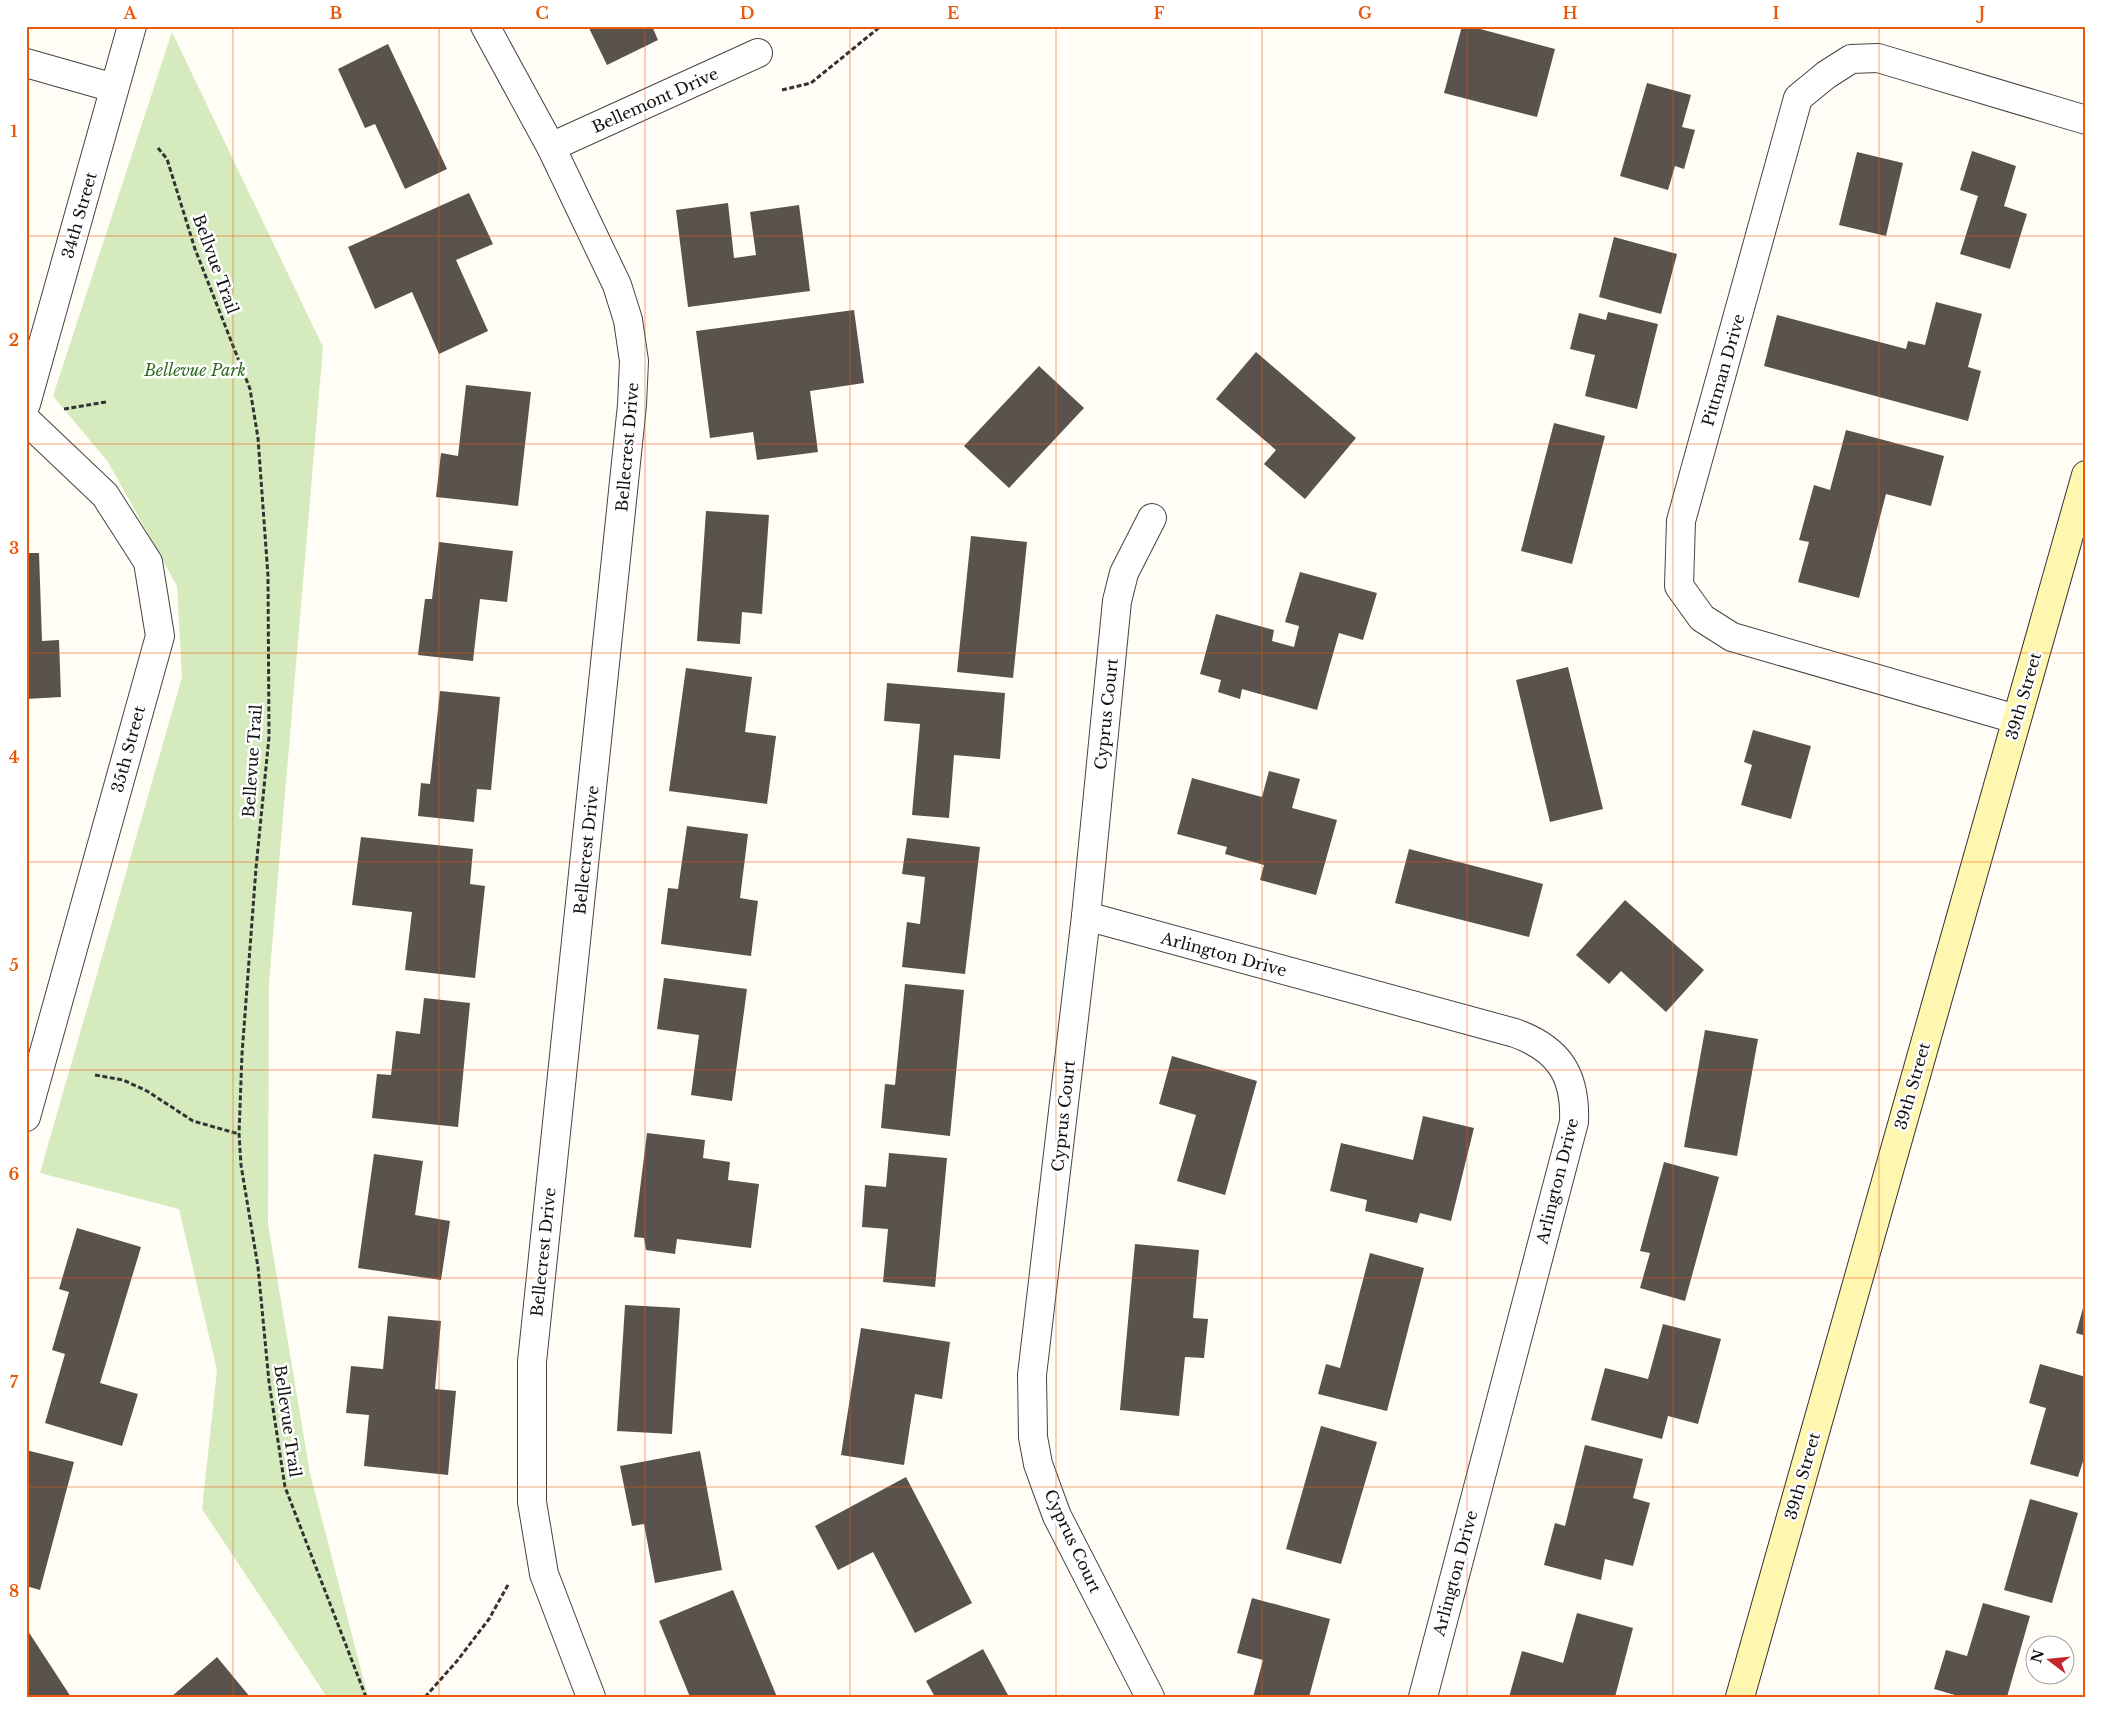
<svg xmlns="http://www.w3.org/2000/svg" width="2112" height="1723" font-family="'Libre Baskerville',serif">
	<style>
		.green { fill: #d5ebbd }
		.building { fill: #5a524d }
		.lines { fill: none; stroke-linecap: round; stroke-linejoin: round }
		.street-casing { stroke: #444; stroke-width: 30 }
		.secondary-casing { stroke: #333; stroke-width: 30 }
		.path { stroke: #333; stroke-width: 3; stroke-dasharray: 5 2.5; stroke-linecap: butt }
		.street { stroke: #fff; stroke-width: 28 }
		.secondary { stroke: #fff6b0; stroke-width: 28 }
		.grid { fill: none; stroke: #e8590c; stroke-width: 1; stroke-opacity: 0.55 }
		.labels { text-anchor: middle; stroke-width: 5; stroke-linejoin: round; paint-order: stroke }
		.street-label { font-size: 16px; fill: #111; stroke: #fff }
		.park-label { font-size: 16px; font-style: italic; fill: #2f6b1f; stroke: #fff }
		.neatline { fill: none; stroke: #e8590c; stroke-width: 2 }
		.grid-label { font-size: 16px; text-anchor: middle; font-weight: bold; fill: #e8590c }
	</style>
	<rect width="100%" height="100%" fill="#fffdf5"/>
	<polygon class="green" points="172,32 323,347 269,982 268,1224 310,1473 368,1697 327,1697 202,1509 217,1370 179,1209 40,1173 182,677 177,586 108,462 53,396"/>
	<g class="building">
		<polygon points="588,26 652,26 658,40 607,65"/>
		<polygon points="1462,26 1469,26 1555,49 1537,117 1444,93"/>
		<polygon points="388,44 447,169 405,189 375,124 365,128 338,69"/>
		<polygon points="1647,83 1691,95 1682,127 1695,130 1684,169 1675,166 1668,190 1620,176"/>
		<polygon points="1972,151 2016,166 2004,206 2027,214 2010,269 1960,254 1978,196 1960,190"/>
		<polygon points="1857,152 1903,163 1886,236 1839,225"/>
		<polygon points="469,193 493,244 456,260 488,331 439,354 412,292 375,309 348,247"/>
		<polygon points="728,203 734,258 756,255 750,212 799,205 810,291 688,307 676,210"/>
		<polygon points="1614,237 1677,254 1661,314 1599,297"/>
		<polygon points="1936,302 1982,314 1968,367 1981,371 1968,421 1764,366 1777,315 1906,349 1908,341 1925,345"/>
		<polygon points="854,310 864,383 810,391 818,452 757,460 753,432 710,438 696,331"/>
		<polygon points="1608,312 1658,324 1637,409 1585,396 1595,355 1570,349 1579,313 1606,320"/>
		<polygon points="1256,352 1356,438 1305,499 1264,464 1276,450 1216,399"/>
		<polygon points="1039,366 1084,408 1009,488 964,446"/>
		<polygon points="466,385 531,392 518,506 436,497 441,453 458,456"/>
		<polygon points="1554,423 1605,436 1572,564 1521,551"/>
		<polygon points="1846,430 1944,456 1931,506 1886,494 1859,598 1798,582 1809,542 1799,540 1814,485 1830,490"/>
		<polygon points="706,511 769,515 762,614 742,612 740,644 697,641"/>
		<polygon points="971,536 1027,542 1013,678 957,672"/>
		<polygon points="439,542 513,551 507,602 480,599 473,661 418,655 425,599 432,599"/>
		<polygon points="26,553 39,553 42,641 59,640 61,697 26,699"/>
		<polygon points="1300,572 1377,593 1363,640 1339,633 1317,710 1242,689 1240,699 1218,692 1221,680 1200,674 1216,614 1274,630 1272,641 1294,647 1299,626 1285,622"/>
		<polygon points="1568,667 1603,809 1550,822 1516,680"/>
		<polygon points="686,668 752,677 745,732 776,736 767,804 669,791"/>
		<polygon points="887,683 1005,693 1000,759 954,755 949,818 912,815 920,724 884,721"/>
		<polygon points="440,691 500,697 491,790 477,789 474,822 418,816 421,783 430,784"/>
		<polygon points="1753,730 1811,746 1791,819 1741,805 1752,765 1744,762"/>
		<polygon points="1269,771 1300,779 1292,808 1337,820 1316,895 1260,880 1264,865 1225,854 1227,847 1177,834 1192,778 1262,797"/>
		<polygon points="687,826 748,834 740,898 758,901 751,956 661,944 668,888 678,889"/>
		<polygon points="361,837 473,849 470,884 485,886 475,978 405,970 412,912 352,905"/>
		<polygon points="907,838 980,847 965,974 902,967 907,922 920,924 925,877 902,874"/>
		<polygon points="1409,849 1543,884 1529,937 1395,903"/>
		<polygon points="1625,900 1704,970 1666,1012 1621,971 1609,984 1576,955"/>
		<polygon points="664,978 747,989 732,1101 691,1095 699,1035 657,1029"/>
		<polygon points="905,984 964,990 950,1136 881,1128 885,1084 895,1085"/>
		<polygon points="424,998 470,1003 458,1127 372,1118 377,1074 391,1075 396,1031 420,1034"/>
		<polygon points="1705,1030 1758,1039 1737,1156 1684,1147"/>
		<polygon points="1172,1056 1257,1081 1225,1195 1177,1181 1196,1115 1159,1104"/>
		<polygon points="1423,1116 1474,1128 1451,1221 1420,1213 1417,1223 1365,1211 1367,1200 1330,1191 1341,1143 1413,1160"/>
		<polygon points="647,1133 705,1140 703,1158 730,1162 728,1180 759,1184 751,1248 677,1239 675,1254 646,1250 644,1238 634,1237"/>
		<polygon points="889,1153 947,1158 935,1287 883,1282 888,1229 862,1227 865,1185 886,1187"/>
		<polygon points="374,1154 423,1161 415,1215 450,1221 441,1280 358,1268"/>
		<polygon points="1664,1162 1719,1177 1685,1301 1640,1288 1650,1253 1640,1251"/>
		<polygon points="77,1228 141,1247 100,1383 138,1394 122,1446 45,1423 65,1354 52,1350 69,1292 59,1289"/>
		<polygon points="1135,1244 1199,1250 1193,1318 1208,1319 1204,1358 1185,1357 1179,1416 1120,1410"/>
		<polygon points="1370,1253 1424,1268 1387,1411 1318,1394 1326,1364 1340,1368"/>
		<polygon points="2085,1301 2086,1301 2086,1336 2076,1333"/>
		<polygon points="625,1305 680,1308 672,1434 617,1431"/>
		<polygon points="388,1316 441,1321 435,1389 456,1391 448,1475 364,1466 369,1415 346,1413 351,1366 383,1369"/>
		<polygon points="1663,1324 1721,1339 1698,1424 1668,1416 1662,1439 1591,1420 1605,1368 1648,1379"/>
		<polygon points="861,1328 950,1342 942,1399 915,1394 904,1465 841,1455"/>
		<polygon points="2040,1364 2086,1377 2086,1452 2078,1477 2030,1464 2046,1408 2029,1403"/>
		<polygon points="1321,1426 1377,1442 1341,1564 1286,1549"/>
		<polygon points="1585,1445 1643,1459 1633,1498 1650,1503 1633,1566 1605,1559 1601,1580 1544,1565 1555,1523 1565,1526"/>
		<polygon points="26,1450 74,1462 40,1590 26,1586"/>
		<polygon points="700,1451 722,1570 655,1583 644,1524 632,1526 620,1466"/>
		<polygon points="906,1477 972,1603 915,1633 873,1552 838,1570 815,1526"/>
		<polygon points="2030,1499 2078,1513 2052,1603 2004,1590"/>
		<polygon points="733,1590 777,1697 690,1697 659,1621"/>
		<polygon points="1252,1598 1330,1619 1309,1697 1253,1697 1263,1660 1237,1653"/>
		<polygon points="1983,1603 2030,1616 2007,1697 1962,1697 1934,1689 1946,1650 1967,1656"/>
		<polygon points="1577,1613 1633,1628 1615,1697 1509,1697 1522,1651 1563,1663"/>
		<polygon points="26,1628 71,1697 26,1697"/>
		<polygon points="983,1649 1009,1697 935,1697 926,1681"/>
		<polygon points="217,1657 250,1697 171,1697"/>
	</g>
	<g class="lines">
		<defs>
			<g id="street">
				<polyline points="485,26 551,147 617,285 628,320 634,361 632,405 532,1362 532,1502 544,1574 591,1697"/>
				<polyline points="26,63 114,88"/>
				<polyline points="551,147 758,53"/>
				<polyline points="26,404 132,26"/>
				<polyline points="26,420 105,495 148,562 160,636 26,1117"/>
				<polyline points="2016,719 1732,637 1702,618 1679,586 1681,521 1798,98 1826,75 1851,59 1878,58 2086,120"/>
				<path d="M1086 916 1515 1033C1559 1049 1576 1075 1574 1122L1423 1697"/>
				<polyline points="1150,1697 1057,1516 1047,1489 1038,1464 1033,1437 1032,1375 1086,916 1117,601 1124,573 1152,518"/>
			</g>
			<polyline id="secondary" points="1740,1697 2086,475"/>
		</defs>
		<use href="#street" class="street-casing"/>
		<use href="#secondary" class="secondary-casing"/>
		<g class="path">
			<polyline points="782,90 811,83 881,26"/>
			<polyline points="158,148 167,159 195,249 250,389 258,438 268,576 269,737 256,868 242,1054 239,1134 241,1165 258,1267 269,1382 285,1487 366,1697"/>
			<polyline points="64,409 106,402"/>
			<polyline points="95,1075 123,1080 147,1091 193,1121 239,1134"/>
			<polyline points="425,1697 457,1661 489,1619 509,1583"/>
		</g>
		<use href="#street" class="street"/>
		<use href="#secondary" class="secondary"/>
	</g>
	<path class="grid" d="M233 26V1697M439 26V1697M645 26V1697M850 26V1697M1056 26V1697M1262 26V1697M1467 26V1697M1673 26V1697M1879 26V1697M26 236H2086M26 444H2086M26 653H2086M26 862H2086M26 1070H2086M26 1278H2086M26 1487H2086"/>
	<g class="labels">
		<g class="street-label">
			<text transform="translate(655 100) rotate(-24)" y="6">Bellemont Drive</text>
			<text transform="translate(79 215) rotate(-74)" y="6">34th Street</text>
			<text transform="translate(216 264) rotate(70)" y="6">Bellvue Trail</text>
			<text transform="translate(1723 370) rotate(-74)" y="6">Pittman Drive</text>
			<text transform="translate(627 447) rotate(-85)" y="6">Bellecrest Drive</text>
			<text transform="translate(2023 696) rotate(-74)" y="6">39th Street</text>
			<text transform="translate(1106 714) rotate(-84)" y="6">Cyprus Court</text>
			<text transform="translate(128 749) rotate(-75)" y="6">35th Street</text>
			<text transform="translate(252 761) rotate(-86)" y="6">Bellevue Trail</text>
			<text transform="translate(586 850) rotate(-84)" y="6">Bellecrest Drive</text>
			<text transform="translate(1224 954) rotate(15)" y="6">Arlington Drive</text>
			<text transform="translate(1912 1086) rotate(-74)" y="6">39th Street</text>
			<text transform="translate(1063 1116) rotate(-84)" y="6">Cyprus Court</text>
			<text transform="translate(1557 1181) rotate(-76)" y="6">Arlington Drive</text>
			<text transform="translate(543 1252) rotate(-84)" y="6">Bellecrest Drive</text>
			<text transform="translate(288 1421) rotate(82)" y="6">Bellevue Trail</text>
			<text transform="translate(1802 1476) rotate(-74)" y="6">39th Street</text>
			<text transform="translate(1073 1541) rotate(65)" y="6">Cyprus Court</text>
			<text transform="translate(1455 1573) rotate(-75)" y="6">Arlington Drive</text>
		</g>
		<g class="park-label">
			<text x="195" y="376">Bellevue Park</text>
		</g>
	</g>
	<rect width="2112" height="1723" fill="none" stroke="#ffffff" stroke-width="55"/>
	<g transform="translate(2050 1660) rotate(286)"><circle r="24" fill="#ffffff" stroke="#a0a0a0"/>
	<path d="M0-4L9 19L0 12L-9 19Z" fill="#c4262e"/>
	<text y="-8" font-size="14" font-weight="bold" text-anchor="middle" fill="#111111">N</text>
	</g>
	<rect x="28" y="28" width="2056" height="1668" class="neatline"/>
	<g class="grid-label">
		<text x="130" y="19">A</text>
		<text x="336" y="19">B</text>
		<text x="542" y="19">C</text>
		<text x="747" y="19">D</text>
		<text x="953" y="19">E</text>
		<text x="1159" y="19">F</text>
		<text x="1365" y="19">G</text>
		<text x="1570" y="19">H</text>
		<text x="1776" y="19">I</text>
		<text x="1982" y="19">J</text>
		<text x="14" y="137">1</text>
		<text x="14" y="346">2</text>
		<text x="14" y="554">3</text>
		<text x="14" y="763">4</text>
		<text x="14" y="971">5</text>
		<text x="14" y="1180">6</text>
		<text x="14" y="1388">7</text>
		<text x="14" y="1597">8</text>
	</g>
</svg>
